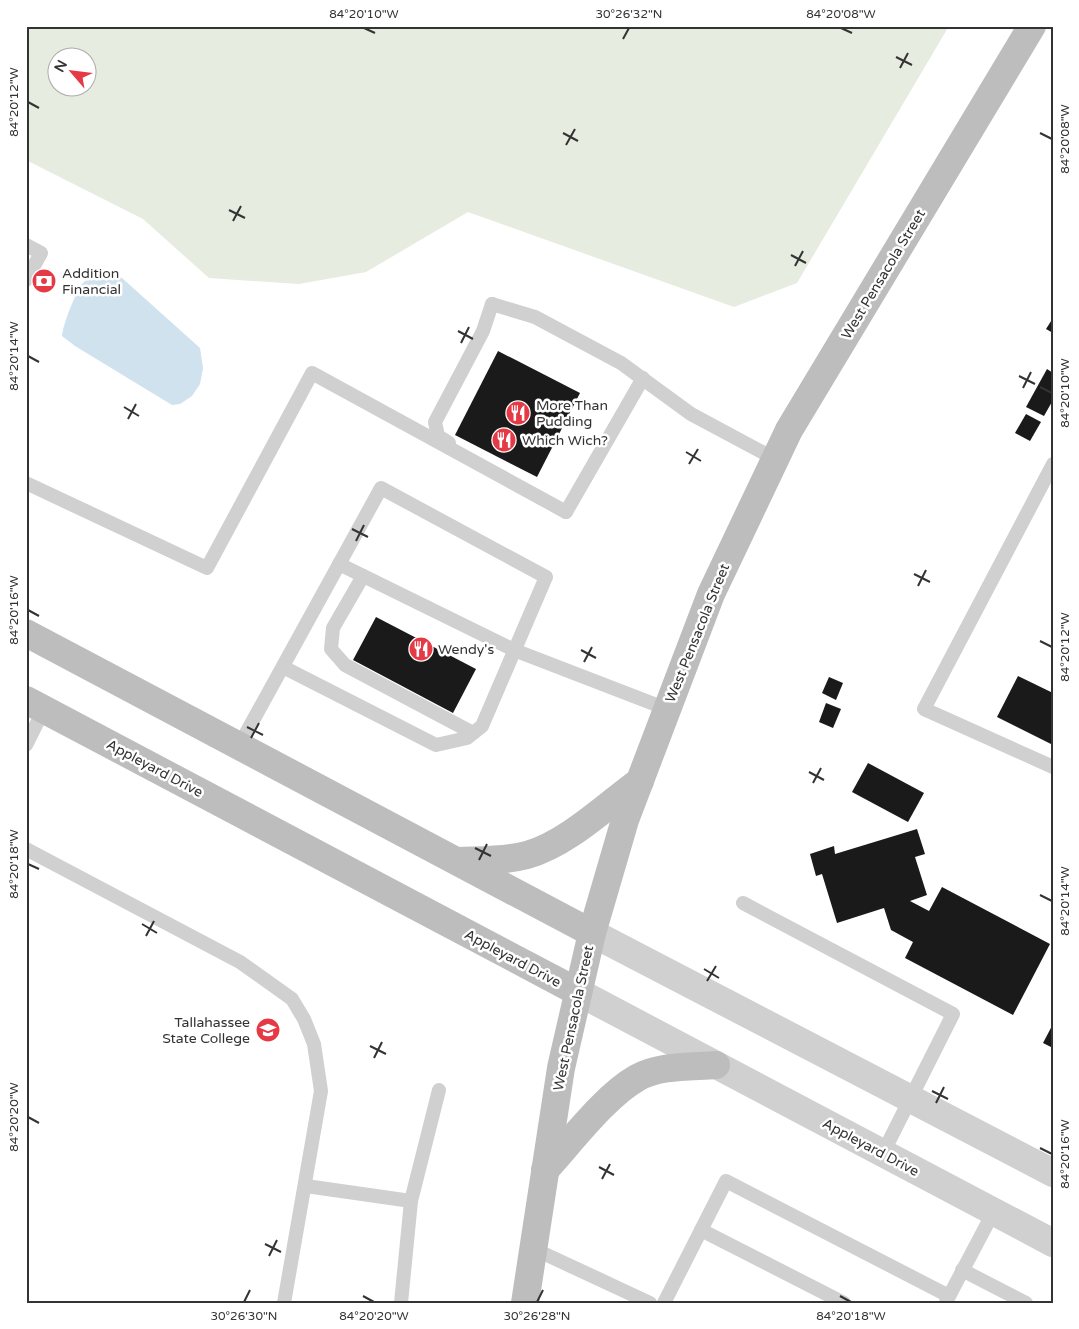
<svg xmlns="http://www.w3.org/2000/svg" width="1079" height="1329" font-family="'Varela Round',sans-serif">
	<style>
		.green { fill: #e6ecdf; fill-rule: evenodd }
		.water { fill: #cfe2ee }
		.building { fill: #1a1a1a }
		.lines { fill: none; stroke-linecap: round; stroke-linejoin: round }
		.service { stroke: #d0d0d0; stroke-width: 14 }
		.tertiary { stroke: #d0d0d0; stroke-width: 28 }
		.secondary { stroke: #bdbdbd; stroke-width: 28 }
		.ticks { fill: none; stroke: #333; stroke-width: 2 }
		.labels { text-anchor: middle; stroke-width: 5; stroke-linejoin: round; paint-order: stroke }
		.poi-label { font-size: 14px; fill: #333; stroke: #fff; text-anchor: start }
		.street-label { font-size: 14px; fill: #333; stroke: #fff }
		.neatline { fill: none; stroke: #333; stroke-width: 2 }
		.ticks-label { font-size: 12px; text-anchor: middle; fill: #333 }
	</style>
	<rect width="100%" height="100%" fill="#fff"/>
	<path class="green" d="M26 26H949L797 283 734 307 468 212 366 272 299 284 209 278 143 219 26 160ZM58 58H88V88H58Z"/>
	<path class="water" d="M111 272 122 278 200 348 203 368 200 384 192 396 180 404 172 405 75 346 62 336C63 324 75 294 82 284 89 276 101 274 111 272Z"/>
	<g class="building">
		<polygon points="1053,318 1053,333 1046,329"/>
		<polygon points="498,351 580,393 537,477 455,435"/>
		<polygon points="1047,369 1053,373 1053,400 1044,416 1026,407"/>
		<polygon points="1026,414 1041,422 1030,441 1015,433"/>
		<polygon points="376,617 476,669 453,713 353,660"/>
		<polygon points="1018,676 1053,693 1053,745 997,717"/>
		<polygon points="829,677 843,683 836,700 822,693"/>
		<polygon points="826,703 841,709 833,728 819,722"/>
		<polygon points="868,763 924,793 908,822 852,792"/>
		<polygon points="917,829 925,854 915,857 927,895 910,901 929,911 942,887 1050,944 1013,1015 905,958 913,942 891,930 884,908 837,923 822,874 816,876 810,854 834,846 835,854"/>
		<polygon points="1053,1024 1053,1048 1043,1043"/>
	</g>
	<g class="lines">
		<g class="service">
			<polyline points="26,245 41,253 26,280"/>
			<polyline points="492,304 535,317 621,363 691,414 775,459"/>
			<polyline points="449,443 438,436 435,422 483,331 492,304"/>
			<polyline points="1053,464 924,709 1053,767"/>
			<polyline points="26,483 207,568 312,373 566,512"/>
			<polyline points="566,512 643,378"/>
			<polyline points="339,564 514,650 667,709"/>
			<polyline points="363,576 333,628 331,649 345,665 473,733"/>
			<polyline points="26,745 44,709"/>
			<path d="M239 746C287 660 334 574 381 488L546 577 482 726 467 738 436 745 283 667"/>
			<polyline points="26,849 240,962 292,999 304,1019 314,1044 321,1091 284,1303"/>
			<polyline points="743,903 953,1014 883,1153"/>
			<polyline points="306,1186 411,1201"/>
			<polyline points="701,1230 844,1303"/>
			<polyline points="532,1248 650,1303"/>
			<polyline points="962,1270 1026,1303"/>
			<polyline points="946,1302 994,1211"/>
			<polyline points="401,1303 411,1201 439,1090"/>
			<polyline points="664,1303 726,1181 949,1296"/>
		</g>
		<g class="tertiary">
			<polyline points="592,933 1053,1173"/>
			<polyline points="578,992 1053,1243"/>
		</g>
		<g class="secondary">
			<polyline points="26,633 592,933"/>
			<polyline points="26,700 578,992"/>
			<path d="M458 861C480 860 505 861 527 855 567 844 607 805 640 781"/>
			<path d="M545 1170C570 1143 605 1096 637 1078 659 1065 691 1067 716 1065"/>
			<polyline points="525,1303 561,1068 592,933 625,820 711,594 789,430 1032,26"/>
		</g>
	</g>
	<path class="ticks" d="M364 28 375 33M841 28 852 33M623 39 629 28M896 57 912 65M900 68 908 53M28 102 39 108M563 133 578 141M1040 133 1052 139M566 145 575 129M229 210 245 218M233 221 241 206M791 255 806 263M795 266 803 251M458 331 473 339M461 343 469 327M28 356 39 362M1019 376 1035 384M1040 387 1052 393M1023 388 1031 372M124 407 139 416M128 419 136 404M686 452 701 461M689 464 698 449M352 529 368 537M356 541 364 525M914 574 930 582M918 586 926 570M28 610 39 616M1040 641 1052 647M581 650 596 658M584 662 592 647M247 727 263 735M251 738 259 723M809 772 824 780M813 783 821 768M475 848 491 856M479 860 487 844M28 864 39 869M1040 895 1052 901M142 924 157 933M146 936 154 921M704 969 719 978M707 981 716 966M370 1046 386 1054M374 1058 382 1042M932 1091 948 1099M936 1103 944 1087M28 1117 39 1123M1040 1148 1052 1154M599 1167 614 1175M602 1179 610 1164M265 1244 281 1252M269 1256 277 1240M363 1296 374 1302M840 1296 851 1302M244 1302 250 1290M537 1302 543 1290"/>
	<defs>
		<symbol id="bank-disc" viewBox="-11 -11 22 22"><circle r="9.5" fill="#e63946" stroke="#fff"/><path d="M-6-4H6V4H-6ZM0-2.3a2.3 2.3 0 1 0 0 4.6a2.3 2.3 0 1 0 0-4.6Z" fill="#fff"/></symbol>
		<symbol id="restaurant-disc" viewBox="-11 -11 22 22"><circle r="9.5" fill="#e63946" stroke="#fff"/><path d="M-5-6h1v4h1v-4h1v4h1v-4h1v5L-1.5 .5V6h-2V.5L-5-1ZM5-6V6H3V1.5H1.5Q1.5-4 5-6Z" fill="#fff"/></symbol>
		<symbol id="university-disc" viewBox="-11 -11 22 22"><circle r="9.5" fill="#e63946" stroke="#fff"/><path d="M0-5L7-2L0 1L-7-2ZM-4 1L0 2.5L4 1V4Q0 6-4 4Z" fill="#fff"/></symbol>
	</defs>
	<g fill-rule="evenodd">
		<use href="#bank-disc" x="30" y="267" width="28" height="28"/>
		<use href="#restaurant-disc" x="504" y="399" width="28" height="28"/>
		<use href="#restaurant-disc" x="490" y="426" width="28" height="28"/>
		<use href="#restaurant-disc" x="407" y="635" width="28" height="28"/>
		<use href="#university-disc" x="254" y="1016" width="28" height="28"/>
	</g>
	<g class="labels">
		<g class="poi-label">
			<text x="62" y="278">Addition<tspan x="62" dy="16">Financial</tspan></text>
			<text x="536" y="410">More Than<tspan x="536" dy="16">Pudding</tspan></text>
			<text x="522" y="445">Which Wich?</text>
			<text x="438" y="654">Wendy's</text>
			<text x="250" y="1027" text-anchor="end">Tallahassee<tspan x="250" dy="16">State College</tspan></text>
		</g>
		<g class="street-label">
			<text transform="translate(883 274) rotate(-59)" y="5">West Pensacola Street</text>
			<text transform="translate(697 633) rotate(-68)" y="5">West Pensacola Street</text>
			<text transform="translate(155 768) rotate(28)" y="5">Appleyard Drive</text>
			<text transform="translate(513 958) rotate(28)" y="5">Appleyard Drive</text>
			<text transform="translate(573 1018) rotate(-78)" y="5">West Pensacola Street</text>
			<text transform="translate(871 1147) rotate(28)" y="5">Appleyard Drive</text>
		</g>
	</g>
	<rect width="1079" height="1329" fill="none" stroke="#ffffff" stroke-width="55"/>
	<g transform="translate(72 72) rotate(298)"><circle r="24" fill="#ffffff" stroke="#adadad"/>
	<path d="M0-4L9 19L0 12L-9 19Z" fill="#e63946"/>
	<text y="-8" font-size="14" font-weight="bold" text-anchor="middle" fill="#333333">N</text>
	</g>
	<rect x="28" y="28" width="1024" height="1274" class="neatline"/>
	<g class="ticks-label">
		<text x="364" y="18">84°20'10"W</text>
		<text x="629" y="18">30°26'32"N</text>
		<text x="841" y="18">84°20'08"W</text>
		<text transform="translate(14 102) rotate(-90)" y="4">84°20'12"W</text>
		<text transform="translate(1065 139) rotate(-90)" y="4">84°20'08"W</text>
		<text transform="translate(14 356) rotate(-90)" y="4">84°20'14"W</text>
		<text transform="translate(1065 393) rotate(-90)" y="4">84°20'10"W</text>
		<text transform="translate(14 610) rotate(-90)" y="4">84°20'16"W</text>
		<text transform="translate(1065 647) rotate(-90)" y="4">84°20'12"W</text>
		<text transform="translate(14 864) rotate(-90)" y="4">84°20'18"W</text>
		<text transform="translate(1065 901) rotate(-90)" y="4">84°20'14"W</text>
		<text transform="translate(14 1117) rotate(-90)" y="4">84°20'20"W</text>
		<text transform="translate(1065 1154) rotate(-90)" y="4">84°20'16"W</text>
		<text x="244" y="1320">30°26'30"N</text>
		<text x="374" y="1320">84°20'20"W</text>
		<text x="537" y="1320">30°26'28"N</text>
		<text x="851" y="1320">84°20'18"W</text>
	</g>
</svg>
